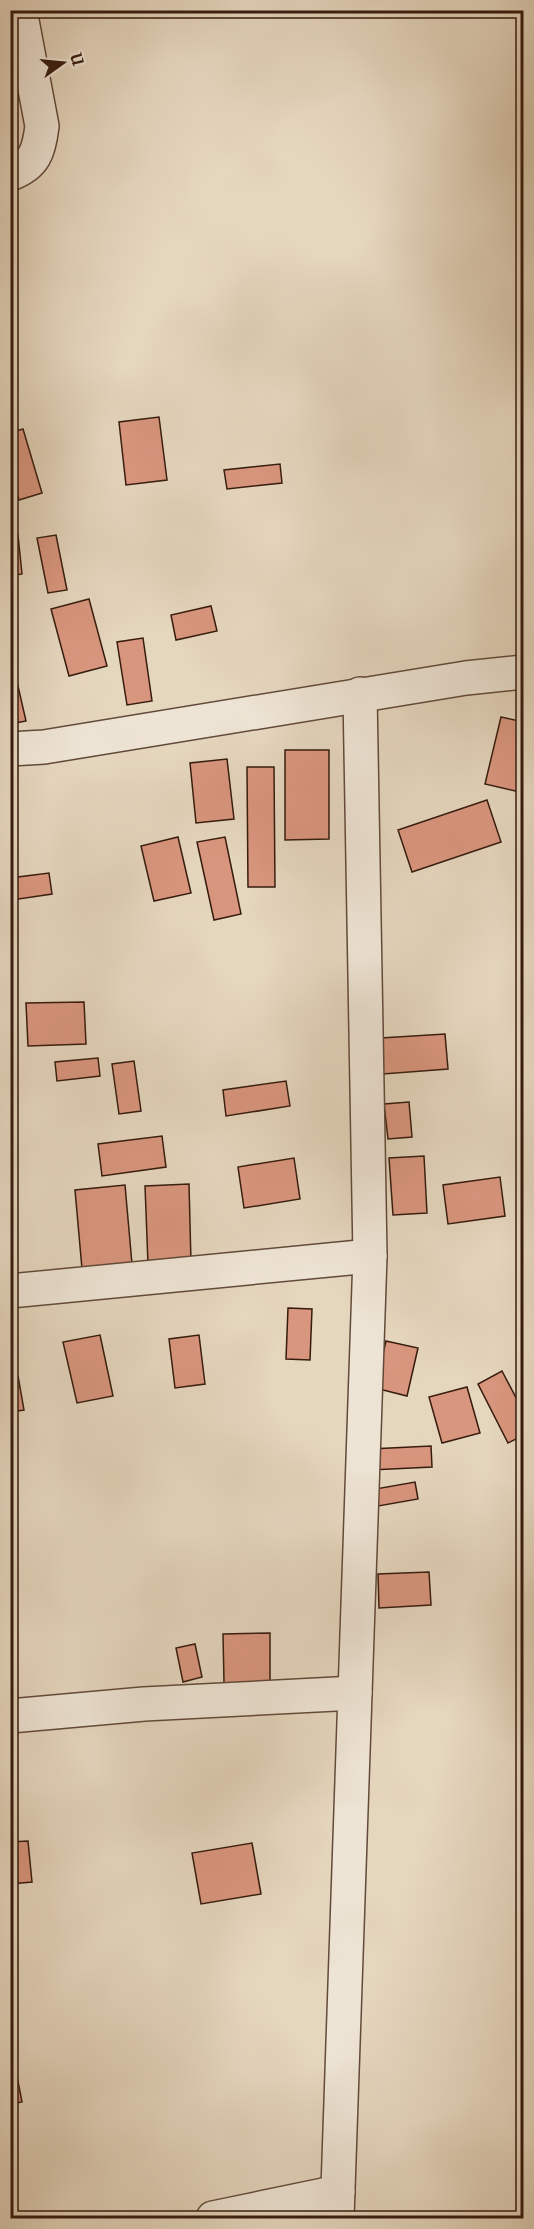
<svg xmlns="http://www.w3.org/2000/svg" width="534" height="2229" font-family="'IM FELL French Canon',serif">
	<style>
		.building { fill: #d9967e; stroke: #361b0e; stroke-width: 1.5 }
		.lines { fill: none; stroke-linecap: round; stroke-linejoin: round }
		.minor-casing { stroke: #624a3a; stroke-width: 36 }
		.minor { stroke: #eee4d5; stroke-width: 33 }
	</style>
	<rect width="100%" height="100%" fill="#e5d6be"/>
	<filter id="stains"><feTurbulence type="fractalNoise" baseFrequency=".00333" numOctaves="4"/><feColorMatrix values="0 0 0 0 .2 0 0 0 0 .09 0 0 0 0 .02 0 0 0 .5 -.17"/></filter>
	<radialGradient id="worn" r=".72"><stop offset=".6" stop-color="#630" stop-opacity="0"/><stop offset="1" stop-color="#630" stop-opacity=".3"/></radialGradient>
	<g class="building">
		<polygon points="159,417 167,480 126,485 119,422"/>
		<polygon points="23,429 42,493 19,500 10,472 10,433"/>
		<polygon points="280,464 282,483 227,489 224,470"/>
		<polygon points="18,535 22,574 10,576 10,536"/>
		<polygon points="56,535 67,590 48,593 37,538"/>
		<polygon points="89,599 107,666 69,676 51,609"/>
		<polygon points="211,606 217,631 176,640 171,615"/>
		<polygon points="143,638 152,701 127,705 117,642"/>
		<polygon points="10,660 12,660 26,721 10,724"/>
		<polygon points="501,717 524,722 524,793 485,784"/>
		<polygon points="285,750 329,750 329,839 285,840"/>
		<polygon points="227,759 234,819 196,823 190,763"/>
		<polygon points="247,767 274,767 275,887 248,887"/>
		<polygon points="487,800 501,842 412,872 398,830"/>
		<polygon points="178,837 191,893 154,901 141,846"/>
		<polygon points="225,837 241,914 214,920 197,842"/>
		<polygon points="49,873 52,894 12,900 10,878"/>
		<polygon points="84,1002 86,1044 28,1046 26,1003"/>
		<polygon points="445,1034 448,1069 383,1074 381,1038"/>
		<polygon points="98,1058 100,1076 57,1081 55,1062"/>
		<polygon points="134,1061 141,1111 119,1114 112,1064"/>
		<polygon points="286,1081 290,1106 226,1116 223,1090"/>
		<polygon points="409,1102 412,1137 388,1139 384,1104"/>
		<polygon points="162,1136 166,1167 102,1176 98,1144"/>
		<polygon points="424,1156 427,1213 393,1215 389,1158"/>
		<polygon points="294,1158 300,1199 244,1208 238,1167"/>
		<polygon points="500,1177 505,1216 448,1224 443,1185"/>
		<polygon points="189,1184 191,1263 148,1264 145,1186"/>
		<polygon points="125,1185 132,1264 82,1269 75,1190"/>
		<polygon points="288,1308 312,1309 310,1360 286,1359"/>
		<polygon points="100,1335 113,1396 77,1403 63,1342"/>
		<polygon points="199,1335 205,1384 175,1388 169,1339"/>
		<polygon points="386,1341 418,1348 407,1396 375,1388"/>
		<polygon points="502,1371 524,1413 524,1435 508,1443 478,1384"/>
		<polygon points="18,1376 24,1410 10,1412 10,1377"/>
		<polygon points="467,1387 480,1433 442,1443 429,1397"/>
		<polygon points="431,1446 432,1467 371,1470 370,1449"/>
		<polygon points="415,1482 418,1499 367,1508 364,1491"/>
		<polygon points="429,1572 431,1605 379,1608 378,1574"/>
		<polygon points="270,1633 270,1682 224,1683 223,1634"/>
		<polygon points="195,1644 202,1677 183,1682 176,1648"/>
		<polygon points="28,1841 32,1882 10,1884 10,1842"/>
		<polygon points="252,1843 261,1894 201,1904 192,1853"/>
		<polygon points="14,2061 22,2102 10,2104 10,2062"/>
	</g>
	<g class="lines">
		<defs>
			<g id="minor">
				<path d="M10 174C35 165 39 151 42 126L20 10"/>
				<polyline points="10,749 44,747 466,678 524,672"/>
				<polyline points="10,1291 370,1256"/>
				<polyline points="10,1716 144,1704 355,1693"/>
				<polyline points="213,2218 338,2192"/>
				<polyline points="337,2218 370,1256 360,694"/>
			</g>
		</defs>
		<use href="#minor" class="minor-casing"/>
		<use href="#minor" class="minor"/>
	</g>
	<rect width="534" height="2229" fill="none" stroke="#e5d6be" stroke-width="36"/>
	<rect x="12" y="12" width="510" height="2205" fill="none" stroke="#361b0e" stroke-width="3"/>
	<rect x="18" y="18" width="498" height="2193" fill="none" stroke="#361b0e" stroke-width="1.5"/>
	<g transform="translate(63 63) rotate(75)" stroke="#eee4d5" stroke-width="4.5" paint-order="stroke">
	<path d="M0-4.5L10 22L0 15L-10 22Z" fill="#361b0e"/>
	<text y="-9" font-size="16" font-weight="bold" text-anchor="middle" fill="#361b0e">U</text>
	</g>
	<rect width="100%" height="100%" filter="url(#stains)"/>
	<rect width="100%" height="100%" fill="url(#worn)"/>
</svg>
